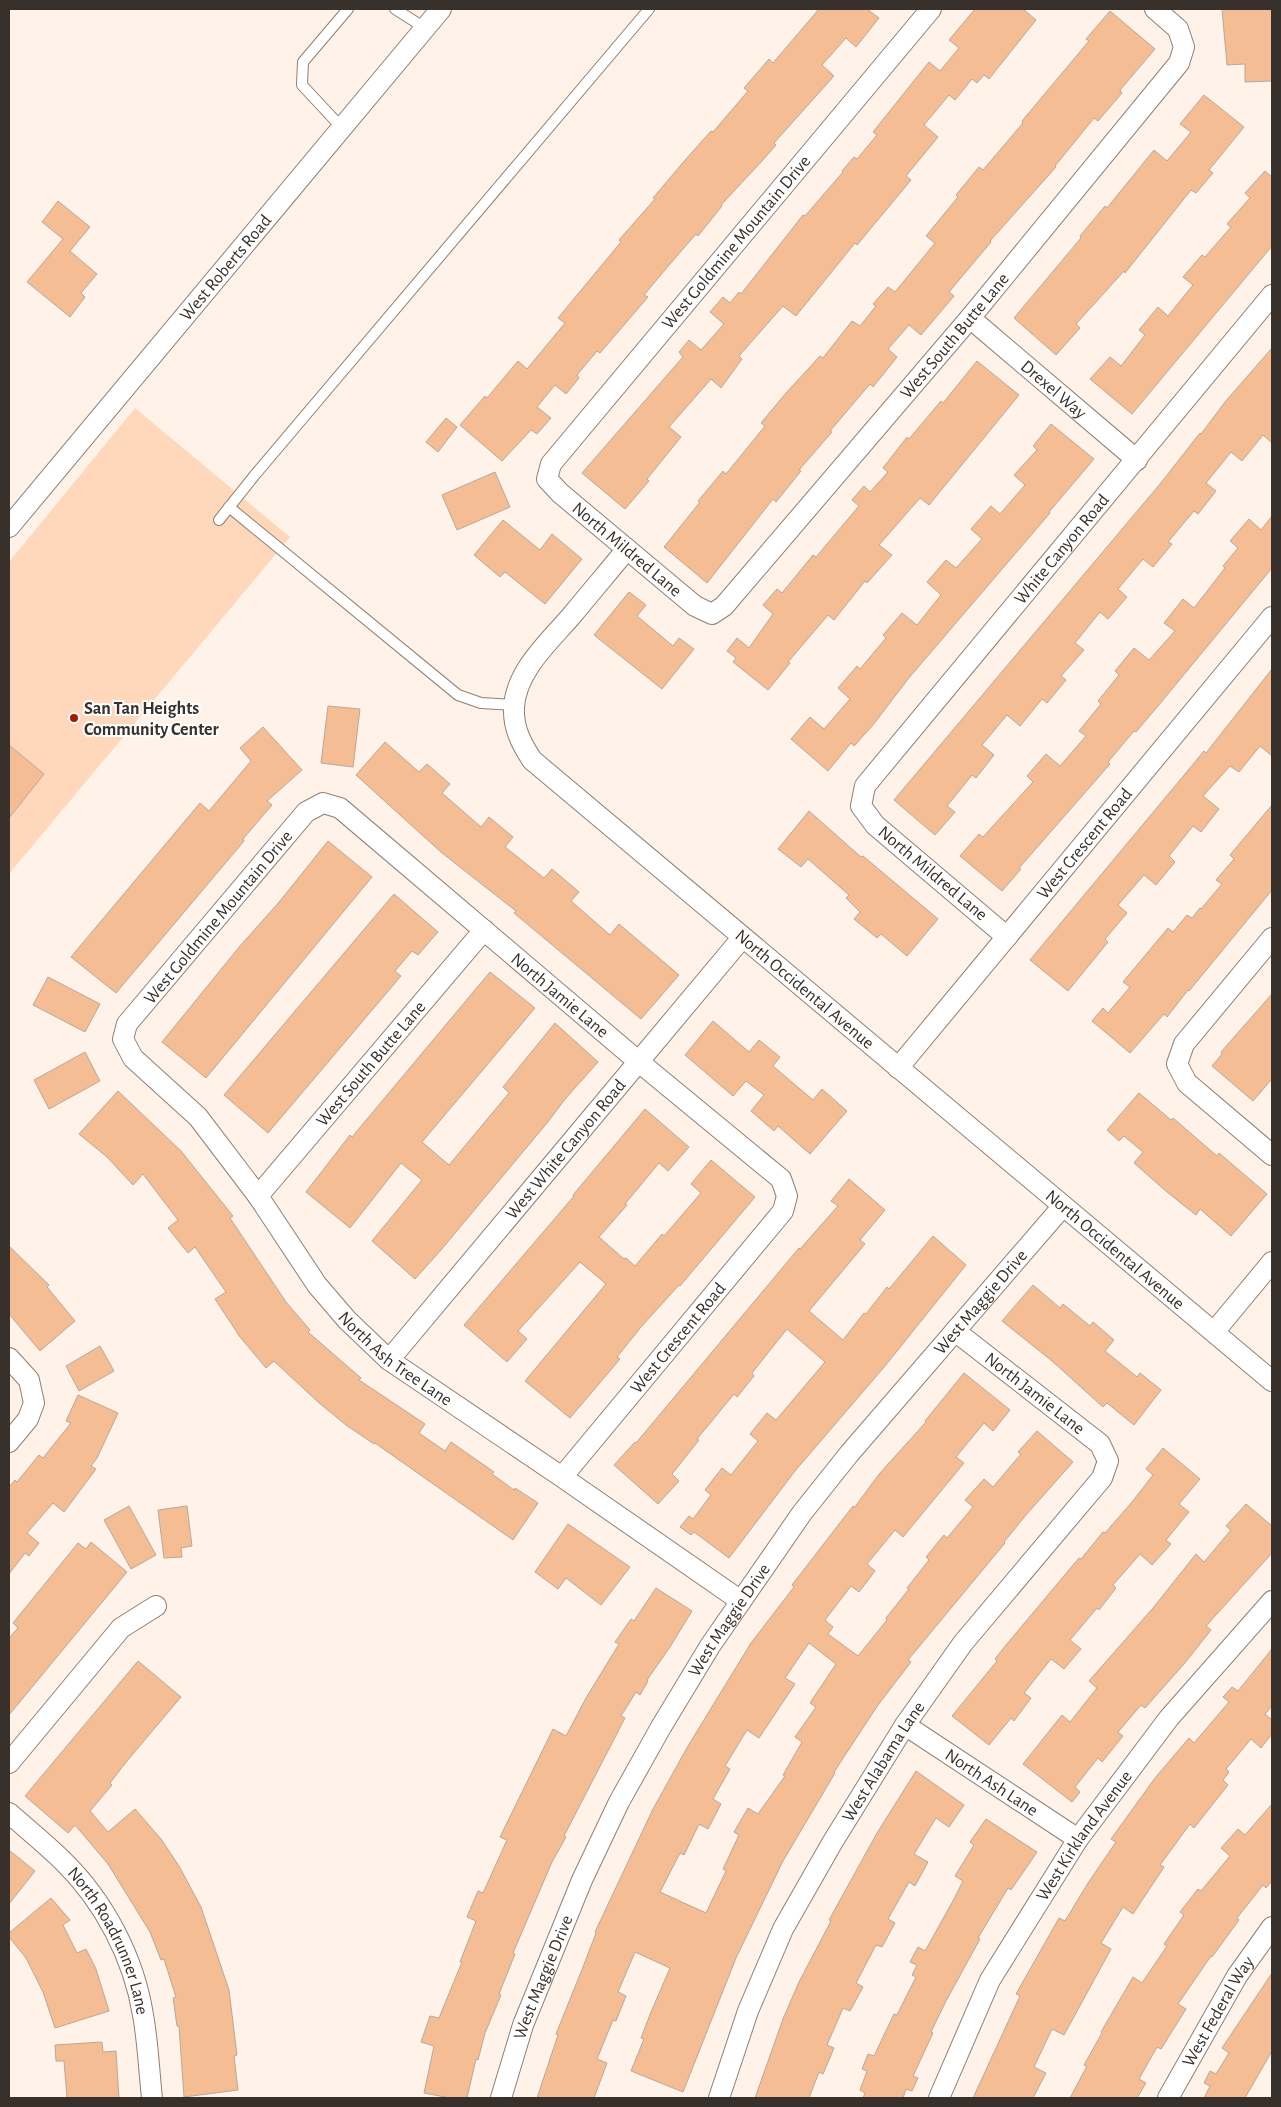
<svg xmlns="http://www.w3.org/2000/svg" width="1281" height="2107" font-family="'Alegreya Sans',sans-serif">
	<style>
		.green { fill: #ffd8bc }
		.building { fill: #f4bd93; stroke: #bba798; fill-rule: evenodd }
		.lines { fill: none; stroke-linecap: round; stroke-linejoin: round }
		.lane-casing { stroke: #927f71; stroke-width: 12 }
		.street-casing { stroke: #927f71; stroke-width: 22 }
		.lane { stroke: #fff; stroke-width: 10 }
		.street { stroke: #fff; stroke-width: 20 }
		.poi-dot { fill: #a71503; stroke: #fff; stroke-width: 2 }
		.labels { text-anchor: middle; stroke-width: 4; stroke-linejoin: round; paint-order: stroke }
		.street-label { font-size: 18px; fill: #38302a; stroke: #fff }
		.poi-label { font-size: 18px; font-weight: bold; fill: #38302a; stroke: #fff; text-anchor: start }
	</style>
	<rect width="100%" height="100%" fill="#fff2e9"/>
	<polygon class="green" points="135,408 290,537 9,874 9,562"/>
	<g class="building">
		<polygon points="819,9 867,9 879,18 856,47 846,38 822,65 834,76 774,143 776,145 762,161 721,205 722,206 698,236 696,234 670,264 644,295 648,297 600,353 597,351 577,375 579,378 566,394 555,385 537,407 551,418 537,434 531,430 502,461 460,425 485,396 487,398 518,361 527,369 565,323 558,318 621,242 619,240 655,199 653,198 686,159 711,131 713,132 748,91 744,88 769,59 773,63"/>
		<polygon points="975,9 1023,9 1036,20 989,79 984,75 977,83 972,79 955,100 949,95 924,125 938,137 906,176 911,180 857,245 855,243 796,316 783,306 739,356 742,359 721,388 711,379 669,427 681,437 647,479 649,481 625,509 582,473 683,357 679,352 689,340 701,350 724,324 710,312 723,297 730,303 739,292 741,294 803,215 805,216 843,172 842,171 854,157 857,159 877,135 873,132 929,62 940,71 959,48 949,40"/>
		<polygon points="1222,9 1272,9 1272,81 1245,82 1245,64 1227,65"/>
		<polygon points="1110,11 1155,49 1120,90 1122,93 1098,121 1094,118 1055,166 1056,167 990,241 991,242 949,292 954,296 921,335 909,325 888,349 897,357 873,387 870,384 830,431 832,432 799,470 801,471 776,502 773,499 707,583 664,547 700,502 698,501 723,471 726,474 765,426 761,423 786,393 820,356 823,358 852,321 860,326 876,306 873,304 888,287 895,292 935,243 926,236 958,197 956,195 979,167 983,170 1023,123 1022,121 1089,41 1086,39"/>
		<polygon points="1204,95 1244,127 1209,170 1213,173 1196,193 1191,190 1125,273 1124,271 1076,324 1080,328 1056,355 1014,318 1081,238 1080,236 1105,206 1107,208 1154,150 1167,161 1191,132 1180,124"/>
		<polygon points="1265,171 1272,177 1272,246 1132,414 1090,379 1110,357 1121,366 1145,335 1139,330 1158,307 1168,316 1193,285 1183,277 1202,255 1205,257 1231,227 1227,224 1250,198 1245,193"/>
		<polygon points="58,201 90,227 70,251 97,274 81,293 85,297 70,317 27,282 63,239 42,222"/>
		<polygon points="1272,348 1272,443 1263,435 1242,461 1231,452 1206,483 1216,491 1198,514 1194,511 1168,542 1172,544 1153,567 1143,559 1118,589 1127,597 1108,619 1100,612 1075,643 1084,650 1061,676 1066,680 1047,703 1042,699 1020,726 1007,715 982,745 994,755 976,778 972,775 947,806 955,812 935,835 894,800 1160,484 1200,433 1201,434 1225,402"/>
		<polygon points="977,361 1019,395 929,505 920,498 879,545 892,555 867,583 865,581 834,620 828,615 788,662 790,663 768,690 733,662 736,658 727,651 737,638 749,648 773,614 763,605 777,589 782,593 813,555 816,557 859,506 852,500 864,486 870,492 888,472 883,468 907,437 909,439 941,401 943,403"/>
		<polygon points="446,418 457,427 438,452 426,442"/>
		<polygon points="1051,424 1094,459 1049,512 1050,513 908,679 873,725 854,746 851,743 828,771 791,739 810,717 824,729 850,699 838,688 857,666 860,669 886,638 883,635 902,613 917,625 941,595 927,582 946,560 956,568 982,539 971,529 991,506 1000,514 1025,485 1014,475 1037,450 1033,446"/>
		<polygon points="495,472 510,507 457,530 442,495"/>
		<polygon points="1272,516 1272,568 1158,706 1136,732 1134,731 1108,762 1110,764 1019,868 1021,869 1002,891 960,856 979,834 983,837 1033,782 1027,776 1046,754 1060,766 1086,736 1079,731 1101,704 1098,701 1119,675 1115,671 1134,648 1149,660 1175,631 1164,623 1183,599 1194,608 1225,568 1223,566 1238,548 1230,541 1249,519 1261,530"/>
		<polygon points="503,520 540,550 552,534 582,559 545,604 505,572 500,577 474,555"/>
		<polygon points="629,592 646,605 637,616 673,646 679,638 694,649 662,689 594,635"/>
		<polygon points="1272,669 1272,756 1260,746 1239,772 1230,766 1203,796 1219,809 1201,832 1193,826 1169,856 1175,862 1156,885 1144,875 1118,905 1127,913 1105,939 1108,942 1068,991 1030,960 1185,774 1204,751 1206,753"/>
		<polygon points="328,706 360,709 353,767 321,763"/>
		<polygon points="263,727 302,770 267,801 272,805 243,839 244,841 116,993 71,957 200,803 209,811 251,761 240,748"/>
		<polygon points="385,742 419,772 427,764 450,784 442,793 481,827 489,817 513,837 505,847 544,878 552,869 579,892 571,901 610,935 619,924 679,975 641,1019 514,913 516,911 442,853 356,775"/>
		<polygon points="9,745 44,774 9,818"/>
		<polygon points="1272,805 1272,890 1189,991 1188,990 1167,1017 1164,1014 1130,1053 1092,1021 1103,1008 1108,1013 1130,987 1123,982 1168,928 1173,932 1187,915 1192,918 1200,908 1201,909 1222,884 1216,880 1234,859 1230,855"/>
		<polygon points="809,811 861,857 863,856 938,919 907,956 881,934 877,938 854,919 860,912 846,898 849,895 808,859 801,867 778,849"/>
		<polygon points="328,841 372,877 206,1078 162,1042 240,946 280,901"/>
		<polygon points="394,894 438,932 418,955 412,951 395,971 401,976 268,1133 224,1095"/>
		<polygon points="490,972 535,1008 422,1142 449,1165 509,1093 503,1087 555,1023 598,1062 566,1098 547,1123 441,1250 415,1279 372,1241 422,1180 401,1163 350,1228 306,1192 350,1135 352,1137"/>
		<polygon points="48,977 100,1004 85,1032 33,1005"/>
		<polygon points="1272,994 1272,1079 1253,1101 1212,1066 1222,1054 1221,1052"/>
		<polygon points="713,1021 749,1052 759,1040 780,1057 773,1066 813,1100 822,1089 847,1111 810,1154 778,1126 774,1131 751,1111 764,1095 746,1081 733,1096 685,1055"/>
		<polygon points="85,1052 100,1081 49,1109 34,1080"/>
		<polygon points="118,1091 181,1151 233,1216 230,1218 286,1302 310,1330 308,1332 361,1378 359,1380 425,1424 419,1433 445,1451 451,1442 494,1472 492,1474 514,1490 515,1488 538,1503 513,1540 375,1443 374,1444 346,1425 318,1402 274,1361 266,1368 240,1337 215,1299 226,1292 195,1247 188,1253 168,1228 178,1220 143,1174 133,1185 107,1157 79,1134"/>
		<polygon points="1139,1093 1171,1120 1173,1118 1217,1156 1219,1153 1267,1194 1231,1236 1200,1209 1196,1215 1167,1192 1134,1163 1143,1152 1124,1136 1119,1141 1107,1130"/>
		<polygon points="645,1109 689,1147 668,1171 659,1163 625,1204 627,1205 599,1237 624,1259 626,1258 635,1266 662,1234 664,1236 701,1193 691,1184 711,1160 755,1197 680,1286 679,1285 641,1327 617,1357 620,1359 570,1418 525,1381 606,1284 580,1262 518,1331 527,1339 507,1362 464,1325 574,1196 573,1195"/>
		<polygon points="849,1179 885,1210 860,1240 865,1244 809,1311 843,1340 864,1313 866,1314 887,1287 889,1289 933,1236 966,1265 885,1366 795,1471 729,1558 694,1532 691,1535 680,1527 689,1516 693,1519 711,1495 705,1490 722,1468 731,1475 758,1441 750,1434 767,1413 776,1420 825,1362 787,1329 752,1373 754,1376 737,1397 734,1394 697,1439 699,1440 672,1474 679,1481 658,1504 614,1465 635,1442 636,1443 799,1248 800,1249 838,1206 831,1201"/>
		<polygon points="9,1246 49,1285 47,1287 75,1321 40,1351 9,1314"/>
		<polygon points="1033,1285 1060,1308 1063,1304 1090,1326 1093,1322 1114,1340 1105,1351 1137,1377 1140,1373 1161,1390 1134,1425 1107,1403 1103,1407 1052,1361 1002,1321"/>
		<polygon points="100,1346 114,1371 79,1391 66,1366"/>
		<path d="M964 1373 1010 1410 993 1431 984 1423 956 1457 964 1463 903 1537 895 1530 867 1564 875 1571 859 1592 851 1586 825 1620 833 1627 828 1634 858 1656 887 1620 886 1618 909 1589 907 1588 929 1560 926 1557 944 1535 947 1538 973 1507 965 1500 984 1479 993 1487 1021 1454 1018 1452 1037 1431 1073 1462 1026 1515 1004 1542 1005 1543 908 1660 911 1662 878 1705 834 1772 835 1773 783 1861 736 1958 683 2092 631 2071 644 2039 641 2038 651 2012 670 1968 635 1952 618 1992 626 1996 616 2021 613 2020 597 2059 607 2063 594 2098H537L558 2035 556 2034 583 1967 596 1933 595 1932 653 1809 688 1746 751 1643 794 1587 792 1585 853 1506 854 1508 880 1473 926 1422 925 1421ZM809 1643 836 1664 810 1703 816 1707 795 1737 802 1742 783 1775 785 1776 758 1814 748 1808 734 1832 739 1835 723 1869 726 1871 706 1913 660 1892 680 1853 684 1855 699 1824 708 1829 721 1804 713 1799 730 1769 725 1766 747 1730 759 1738 795 1684 785 1678Z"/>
		<polygon points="78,1395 118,1413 97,1458 91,1466 96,1469 64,1512 53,1503 27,1533 39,1543 29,1556 25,1553 9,1574 9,1487 15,1480 17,1482 39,1455 43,1458 71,1423 66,1421"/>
		<polygon points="1163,1448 1200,1479 1179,1504 1189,1512 1166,1540 1171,1544 1152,1565 1140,1554 1113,1585 1116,1588 1099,1610 1097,1608 1070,1640 1081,1649 1064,1669 1051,1659 1024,1693 1031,1698 1014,1721 1011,1718 989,1745 952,1716 997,1661 995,1659 1006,1645 1079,1558 1081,1559 1103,1532 1105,1533 1132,1502 1153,1475 1146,1469"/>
		<polygon points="1246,1504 1272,1526 1272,1553 1206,1626 1211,1630 1184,1664 1145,1708 1141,1705 1118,1732 1123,1736 1102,1762 1098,1758 1075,1787 1080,1792 1072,1802 1023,1764 1062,1715 1070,1722 1097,1688 1089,1681 1153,1608 1196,1554 1204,1562 1231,1530 1226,1526"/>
		<polygon points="129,1506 156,1555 131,1569 104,1520"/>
		<polygon points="187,1506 192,1546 181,1548 182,1557 164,1558 158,1510"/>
		<polygon points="568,1524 630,1567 601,1605 566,1578 558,1589 535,1572"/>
		<polygon points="91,1542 127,1572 9,1715 9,1638 18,1628 13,1623 78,1543 86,1549"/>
		<polygon points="656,1588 692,1611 670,1647 647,1680 648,1681 640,1695 636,1692 621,1716 625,1718 564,1836 566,1837 552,1862 513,1953 515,1954 499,1994 501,1995 485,2033 478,2060 476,2059 467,2098 450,2098 424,2093 434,2046 421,2042 430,2016 439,2018 462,1962 460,1962 476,1921 467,1917 478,1891 483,1893 507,1840 500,1837 553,1729 566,1736 586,1698 619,1644 615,1642 631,1619 634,1621"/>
		<polygon points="1272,1649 1272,1706 1265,1714 1272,1720 1272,1734 1261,1748 1251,1739 1226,1769 1229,1772 1223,1780 1228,1785 1194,1828 1190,1824 1160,1865 1164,1867 1133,1914 1123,1907 1101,1943 1111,1949 1064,2035 1052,2029 1034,2067 1046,2073 1033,2098 973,2098 1020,1996 1016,1994 1059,1918 1065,1921 1088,1883 1116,1842 1111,1839 1155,1778 1189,1738 1194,1743 1229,1702 1223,1697 1232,1687 1238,1691"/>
		<polygon points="138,1661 181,1697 127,1761 110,1783 112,1785 90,1811 108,1832 135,1809 161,1839 179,1866 201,1907 229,1990 237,2055 234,2056 238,2090 184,2097 179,2026 177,2026 173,1998 176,1997 164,1959 161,1960 150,1932 108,1864 75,1825 68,1833 25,1796"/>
		<polygon points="916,1771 964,1805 949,1827 936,1818 914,1854 928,1862 915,1886 909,1882 888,1919 895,1923 882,1947 876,1945 856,1983 863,1987 850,2011 843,2008 827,2045 834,2048 823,2074 819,2072 809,2098 755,2098 783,2019 799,1982 831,1921 829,1920 877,1833"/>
		<polygon points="1272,1804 1272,1881 1266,1888 1263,1885 1237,1918 1239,1920 1212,1957 1211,1956 1178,2004 1186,2009 1161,2049 1157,2047 1139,2079 1146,2083 1137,2098 1070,2098 1087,2066 1084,2065 1102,2033 1101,2032 1133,1977 1142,1983 1167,1946 1164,1944 1184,1915 1180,1912 1198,1889 1201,1891 1230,1856 1221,1848 1238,1829 1245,1835"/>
		<polygon points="986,1819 1037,1852 1011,1890 1008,1888 978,1938 980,1939 946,2001 931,2032 933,2033 913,2076 918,2078 912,2091 906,2089 903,2098 863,2098 865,2093 860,2090 867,2071 862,2069 868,2054 874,2056 894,2014 897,2015 916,1977 912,1975 917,1965 910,1962 918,1947 925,1951 954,1899 963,1881 955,1876 974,1845 970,1842"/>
		<polygon points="9,1850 35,1871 9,1904"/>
		<polygon points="51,1898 70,1920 63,1925 77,1953 86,1949 96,1969 109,2011 55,2028 43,1992 26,1958 9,1937 9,1933"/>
		<polygon points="1272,1973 1272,2051 1245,2098 1204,2098 1210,2086 1204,2083 1210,2071 1216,2074 1229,2053 1222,2048"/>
		<polygon points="102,2042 103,2052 116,2051 119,2098 67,2098 64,2061 56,2061 55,2045"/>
	</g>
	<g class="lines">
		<defs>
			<g id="lane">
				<polyline points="395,9 425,28"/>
				<polyline points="342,128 302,85 303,62 348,9"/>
				<polyline points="229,507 458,695 481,703 514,705"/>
				<polyline points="219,520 254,476 649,9"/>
			</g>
			<g id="street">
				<path id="s1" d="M931 9 551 464 547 479 560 493 695 606 712 614 724 606 970 318 1179 63 1184 47 1178 29 1155 9"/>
				<path id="s2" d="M970 318 1137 460"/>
				<path id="s3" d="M9 527 441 9"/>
				<path id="s4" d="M627 549C609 571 591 592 573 614 551 640 516 670 514 707 513 728 521 743 532 760L1272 1381"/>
				<path id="s5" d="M1007 937 875 825 861 806 865 786 1272 295"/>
				<polyline points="1272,938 1184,1044 1177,1064 1187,1083 1272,1155"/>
				<path id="s6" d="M898 1068 1272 617"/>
				<path id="s7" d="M258 1196 484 930"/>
				<polyline points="1214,1332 1272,1262"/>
				<polyline points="9,1358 29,1380 34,1403 28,1419 9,1442"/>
				<path id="s8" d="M389 1360 742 938"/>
				<path id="s9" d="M562 1477 783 1211 787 1196 781 1179 639 1062 340 808 323 803 306 812 127 1024 123 1039 133 1058 198 1117 258 1196 317 1285 347 1320 389 1360 562 1477 741 1601"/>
				<path id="s10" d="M905 1725 1078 1839"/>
				<polyline points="9,1763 121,1628 156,1606"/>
				<path id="s11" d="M9 1813C27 1829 46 1844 63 1861 104 1901 134 1958 143 2015 148 2042 149 2071 152 2098"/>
				<path id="s12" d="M501 2098 523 2025 582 1880 619 1802 661 1727 710 1646 802 1513 849 1454 1063 1206"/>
				<path id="s13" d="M719 2098 748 2011 783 1929 832 1843 905 1725 963 1643 1102 1478 1108 1461 1100 1444 955 1331"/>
				<path id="s14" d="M939 2098 990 1980 1078 1839 1169 1718 1272 1601"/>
				<path id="s15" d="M1168 2098 1237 1976 1272 1927"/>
			</g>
		</defs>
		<use href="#lane" class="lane-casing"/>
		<use href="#street" class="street-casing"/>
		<use href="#lane" class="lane"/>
		<use href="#street" class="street"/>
	</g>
	<circle class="poi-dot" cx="74" cy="718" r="5"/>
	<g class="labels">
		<g class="street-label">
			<text transform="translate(736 242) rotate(-50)" y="6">West Goldmine Mountain Drive</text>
			<text dy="6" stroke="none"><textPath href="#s3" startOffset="338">West Roberts Road</textPath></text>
			<text dy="6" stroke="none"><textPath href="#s1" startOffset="1192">West South Butte Lane</textPath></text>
			<text dy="6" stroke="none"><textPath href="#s2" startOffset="110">Drexel Way</textPath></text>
			<text dy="6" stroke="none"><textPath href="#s1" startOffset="715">North Mildred Lane</textPath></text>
			<text dy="6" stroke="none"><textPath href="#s5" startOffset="525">White Canyon Road</textPath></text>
			<text dy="6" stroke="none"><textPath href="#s6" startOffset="292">West Crescent Road</textPath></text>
			<text transform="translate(933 873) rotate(40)" y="6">North Mildred Lane</text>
			<text transform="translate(218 917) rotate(-50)" y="6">West Goldmine Mountain Drive</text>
			<text dy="6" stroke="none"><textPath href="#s4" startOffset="610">North Occidental Avenue</textPath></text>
			<text transform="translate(560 995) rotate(40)" y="6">North Jamie Lane</text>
			<text dy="6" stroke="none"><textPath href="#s7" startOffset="174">West South Butte Lane</textPath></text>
			<text dy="6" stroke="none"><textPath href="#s8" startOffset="275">West White Canyon Road</textPath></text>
			<text dy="6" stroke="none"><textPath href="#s4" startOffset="1015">North Occidental Avenue</textPath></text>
			<text dy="6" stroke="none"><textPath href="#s12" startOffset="938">West Maggie Drive</textPath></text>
			<text dy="6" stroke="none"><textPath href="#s9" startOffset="181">West Crescent Road</textPath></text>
			<text dy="6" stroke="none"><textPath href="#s9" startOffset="1709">North Ash Tree Lane</textPath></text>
			<text transform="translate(1035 1393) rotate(38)" y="6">North Jamie Lane</text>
			<text dy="6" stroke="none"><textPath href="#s12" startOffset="532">West Maggie Drive</textPath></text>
			<text dy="6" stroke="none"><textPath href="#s13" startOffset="376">West Alabama Lane</textPath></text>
			<text dy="6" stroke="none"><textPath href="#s10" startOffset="104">North Ash Lane</textPath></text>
			<text dy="6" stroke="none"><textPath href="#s14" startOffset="301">West Kirkland Avenue</textPath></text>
			<text dy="6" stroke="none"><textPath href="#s11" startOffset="166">North Roadrunner Lane</textPath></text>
			<text dy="6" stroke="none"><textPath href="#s12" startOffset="128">West Maggie Drive</textPath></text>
			<text dy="6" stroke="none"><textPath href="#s15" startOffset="100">West Federal Way</textPath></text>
		</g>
		<g class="poi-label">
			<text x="84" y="714">San Tan Heights<tspan x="84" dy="21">Community Center</tspan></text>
		</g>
	</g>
	<rect width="1281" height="2107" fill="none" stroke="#38302a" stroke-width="20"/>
</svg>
